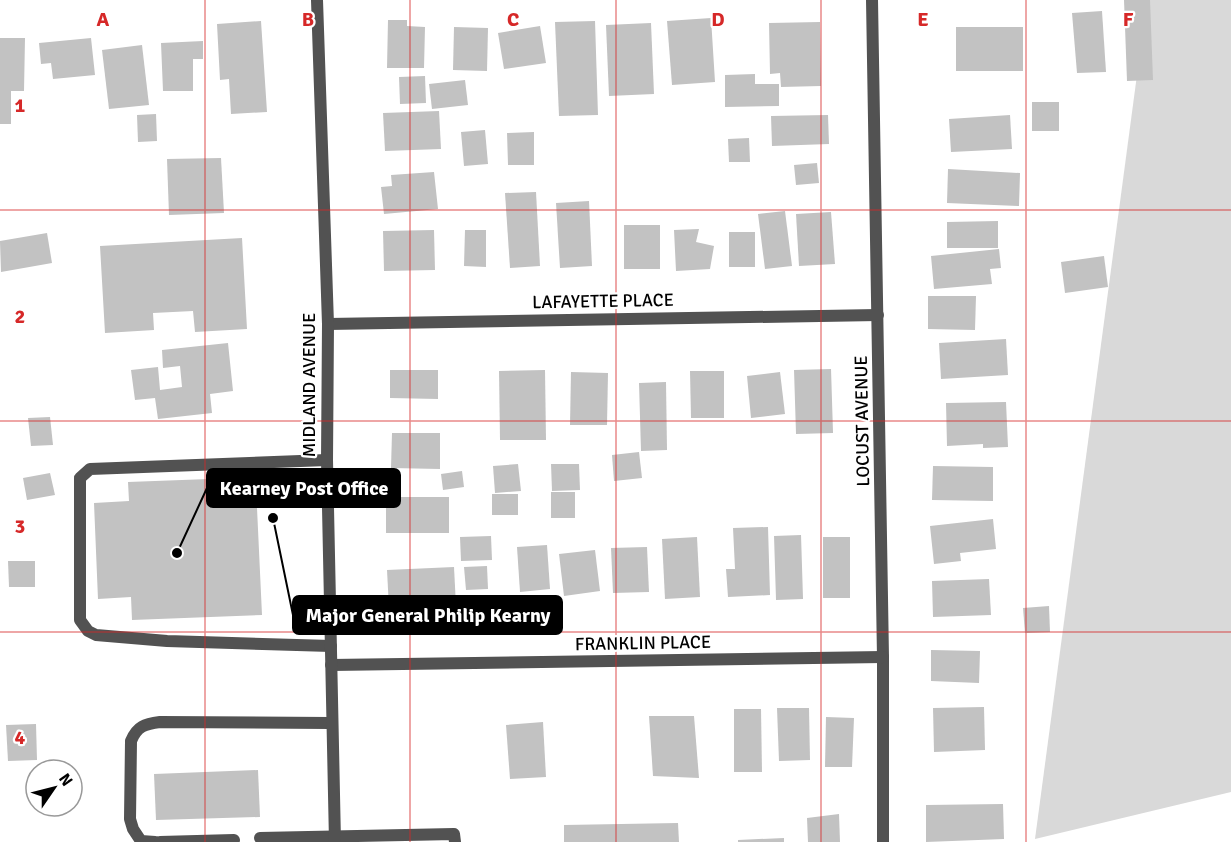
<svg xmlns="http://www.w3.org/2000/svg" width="1231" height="842" font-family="Signika,sans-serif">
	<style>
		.green { fill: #d9d9d9 }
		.building { fill: #c2c2c2 }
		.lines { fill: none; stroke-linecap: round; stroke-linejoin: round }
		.service { stroke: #525252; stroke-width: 12 }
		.minor { stroke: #525252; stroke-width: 12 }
		.tertiary { stroke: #525252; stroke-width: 12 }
		.grid { fill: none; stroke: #d62828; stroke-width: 1.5; stroke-opacity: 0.55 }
		.labels { text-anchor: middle; stroke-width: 4.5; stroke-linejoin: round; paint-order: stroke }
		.street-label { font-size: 18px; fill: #000; stroke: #fff }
		.grid-label { font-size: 20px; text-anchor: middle; font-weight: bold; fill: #d62828; stroke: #fff; stroke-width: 4.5; stroke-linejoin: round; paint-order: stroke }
		.leader { fill: none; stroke: #000; stroke-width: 2 }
		.callout-dot { fill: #000; stroke: #fff; stroke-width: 2 }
		.callout { fill: #000; stroke: #000; stroke-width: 2 }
		.callout-label { font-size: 20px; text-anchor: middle; font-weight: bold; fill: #fff }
	</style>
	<rect width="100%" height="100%" fill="#fff"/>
	<polygon class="green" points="1147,0 1231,0 1231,792 1035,839"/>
	<g class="building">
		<polygon points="1124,0 1150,0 1153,80 1127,81"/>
		<polygon points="1102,11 1106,72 1077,73 1072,13"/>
		<polygon points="711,18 715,82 672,85 667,21"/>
		<polygon points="388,20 407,20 407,26 425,27 424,68 387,68"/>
		<polygon points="261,21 267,112 231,114 229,79 220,80 217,24"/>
		<polygon points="595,21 598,115 559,116 555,22"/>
		<polygon points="820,22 821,86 781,87 780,73 770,74 769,23"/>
		<polygon points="651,23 654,94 609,96 606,25"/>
		<polygon points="540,26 546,63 504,69 498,33"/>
		<polygon points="454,27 488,28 487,71 453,70"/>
		<rect x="956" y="27" width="67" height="44"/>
		<polygon points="0,38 25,38 24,91 11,91 11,124 0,124"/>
		<polygon points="91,38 95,75 53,79 51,63 41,64 39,43"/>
		<polygon points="203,41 203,59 193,59 193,91 163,91 161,43"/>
		<polygon points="142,45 149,105 109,109 102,50"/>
		<polygon points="755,74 755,84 779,84 779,106 725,107 725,75"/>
		<polygon points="425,76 426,103 400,104 399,77"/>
		<polygon points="465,80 468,105 432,109 429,84"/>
		<rect x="1032" y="102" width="27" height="29"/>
		<polygon points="439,111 441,149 385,151 383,113"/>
		<polygon points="156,114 157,141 138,142 137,115"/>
		<polygon points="828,115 829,144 772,146 771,116"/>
		<polygon points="1010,115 1012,149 951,152 949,119"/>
		<polygon points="485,130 488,164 464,166 461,132"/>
		<polygon points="534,132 534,165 508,165 507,133"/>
		<polygon points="749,138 750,162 729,162 728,139"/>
		<polygon points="221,158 224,213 169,215 167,159"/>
		<polygon points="817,163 819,183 796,185 794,165"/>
		<polygon points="948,169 1020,173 1019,206 947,203"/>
		<polygon points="434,172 438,209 384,214 381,187 392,186 391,175"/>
		<polygon points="536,192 540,266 510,268 505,193"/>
		<polygon points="589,201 592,266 560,268 556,203"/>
		<polygon points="785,211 792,266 765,269 758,214"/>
		<polygon points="831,212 835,264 799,266 796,214"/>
		<polygon points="998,221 998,248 947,248 947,222"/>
		<rect x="624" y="225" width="36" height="44"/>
		<polygon points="699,229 696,242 714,246 710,269 676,271 674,230"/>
		<polygon points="434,230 435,270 384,271 383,231"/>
		<polygon points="465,230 486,230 486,267 464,266"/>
		<rect x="729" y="232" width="26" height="35"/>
		<polygon points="47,233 52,263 1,272 0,241"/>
		<polygon points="242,238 247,329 195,332 193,311 153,313 154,330 105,333 100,246"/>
		<polygon points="999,249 1001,268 990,269 992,284 934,289 931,256"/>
		<polygon points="1104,256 1108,287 1065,293 1061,262"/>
		<polygon points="928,296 976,296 975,330 928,329"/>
		<polygon points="1006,339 1008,375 941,379 939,343"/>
		<polygon points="228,343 233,391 210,394 212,413 158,419 155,398 135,400 131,370 158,367 160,390 182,387 180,366 163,368 162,350"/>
		<polygon points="831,369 833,433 796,434 794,370"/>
		<polygon points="390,370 438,370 438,399 390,398"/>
		<polygon points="545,370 546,440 500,440 499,371"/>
		<polygon points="690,371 724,371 724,418 691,418"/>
		<polygon points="571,372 608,373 607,425 570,425"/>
		<polygon points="780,372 785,414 751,418 747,376"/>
		<polygon points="666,382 667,450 641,451 639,383"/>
		<polygon points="1006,402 1008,447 983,448 983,444 947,446 946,403"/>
		<polygon points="50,417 53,445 31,446 28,418"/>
		<polygon points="392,433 440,433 440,469 391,468"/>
		<polygon points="639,452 642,478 614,481 612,455"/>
		<polygon points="518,464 521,491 495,493 493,466"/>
		<polygon points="551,464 579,464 580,490 552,491"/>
		<polygon points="933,466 993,467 993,501 932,500"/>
		<polygon points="462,471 464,487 443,490 441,474"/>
		<polygon points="50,473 55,495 27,500 23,478"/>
		<polygon points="265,477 266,508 257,508 262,615 132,620 131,597 98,599 94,503 129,501 128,482"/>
		<rect x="551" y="492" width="24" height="26"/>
		<rect x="492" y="494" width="26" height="21"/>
		<rect x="386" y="497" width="63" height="36"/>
		<polygon points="993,519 996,549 960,553 961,561 934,564 930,526"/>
		<polygon points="768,527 770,595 728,597 726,569 735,569 733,528"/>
		<polygon points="801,535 803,599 776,600 774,536"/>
		<polygon points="491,536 492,560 461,561 460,537"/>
		<polygon points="697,537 700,597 665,599 662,539"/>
		<rect x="823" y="537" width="27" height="61"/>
		<polygon points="547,545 550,589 520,592 517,547"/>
		<polygon points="647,547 649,592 613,593 611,548"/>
		<polygon points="595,550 600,591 564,596 559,554"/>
		<polygon points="8,561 35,561 35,587 9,587"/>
		<polygon points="487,566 488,589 466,590 464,567"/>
		<polygon points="454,567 456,606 389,608 387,570"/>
		<polygon points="989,579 991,615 933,617 932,581"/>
		<polygon points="1049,606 1050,632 1025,633 1023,608"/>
		<polygon points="931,650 980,651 979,683 931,681"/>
		<polygon points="984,707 985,750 934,752 933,708"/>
		<polygon points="777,708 809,708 810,760 779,761"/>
		<polygon points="734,709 761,709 762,772 734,772"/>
		<polygon points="649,716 694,716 699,778 653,776"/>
		<polygon points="826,717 854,718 852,767 825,767"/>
		<polygon points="543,722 546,777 510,779 506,725"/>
		<polygon points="36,724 37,760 8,761 6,725"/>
		<polygon points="258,770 260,817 156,820 154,774"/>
		<polygon points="1003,804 1004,839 926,842 926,805"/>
		<polygon points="839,814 840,842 808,842 807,818"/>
		<polygon points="678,823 679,842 564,842 564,825"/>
		<polygon points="784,838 784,842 738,842 738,840"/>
	</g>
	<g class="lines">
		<g class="service">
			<polyline points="327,460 90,469 80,478 80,620 88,631 96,635 167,641 331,646"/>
			<polyline points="260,838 454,834 455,842"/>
			<path d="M155 842 141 841 133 829 130 819 131 741C137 726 145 724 160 722L330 723"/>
			<polyline points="160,842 234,840"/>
		</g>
		<g class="minor">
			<polyline points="872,0 883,657 883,842"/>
			<polyline points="328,324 878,315"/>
			<polyline points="331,665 883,657"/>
		</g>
		<polyline class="tertiary" points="317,0 328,324 327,460 335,842"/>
	</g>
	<path class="grid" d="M205 0V842M410 0V842M616 0V842M821 0V842M1026 0V842M0 210H1231M0 421H1231M0 632H1231"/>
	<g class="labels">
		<g class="street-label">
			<text transform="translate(603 301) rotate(-1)" y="6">LAFAYETTE PLACE</text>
			<text transform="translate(309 385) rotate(-90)" y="6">MIDLAND AVENUE</text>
			<text transform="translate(862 421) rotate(-91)" y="6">LOCUST AVENUE</text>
			<text transform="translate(643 643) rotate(-1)" y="6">FRANKLIN PLACE</text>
		</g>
	</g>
	<g class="grid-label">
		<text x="103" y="26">A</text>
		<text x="308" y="26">B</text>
		<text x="513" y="26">C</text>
		<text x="718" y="26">D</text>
		<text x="923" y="26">E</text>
		<text x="1128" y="26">F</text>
		<text x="20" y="112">1</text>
		<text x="20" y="323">2</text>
		<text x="20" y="533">3</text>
		<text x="20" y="744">4</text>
	</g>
	<path class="leader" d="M177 553L207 488M273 518L293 615"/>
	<g class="callout-dot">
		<circle cx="177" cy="553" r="6"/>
		<circle cx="273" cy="518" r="6"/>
	</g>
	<g class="callout">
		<rect x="207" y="469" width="193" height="38" rx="6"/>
		<rect x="293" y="596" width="269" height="38" rx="6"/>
	</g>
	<g class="callout-label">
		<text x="304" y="495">Kearney Post Office</text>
		<text x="428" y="622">Major General Philip Kearny</text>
	</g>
	<g transform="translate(54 788) rotate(55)"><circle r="28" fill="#ffffff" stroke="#999999" stroke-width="1.5"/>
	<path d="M0-4.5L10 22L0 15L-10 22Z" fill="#000000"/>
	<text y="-9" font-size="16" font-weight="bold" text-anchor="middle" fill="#000000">N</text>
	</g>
</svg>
